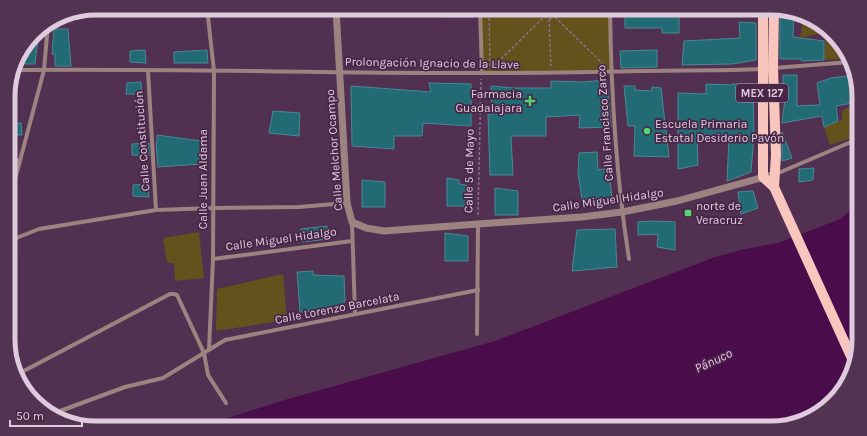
<svg xmlns="http://www.w3.org/2000/svg" width="867" height="436" font-family="Karla,sans-serif">
	<style>
		.green { fill: #65511c }
		.water { fill: #4a0c4a }
		.building { fill: #226a74; stroke: #458a94 }
		.lines { fill: none; stroke-linecap: round; stroke-linejoin: round }
		.path { stroke: #8c6f8a; stroke-width: 1.5; stroke-dasharray: 3 2; stroke-linecap: butt }
		.minor { stroke: #9c837f; stroke-width: 4 }
		.tertiary { stroke: #9c837f; stroke-width: 7 }
		.primary { stroke: #f9c6be; stroke-width: 10 }
		.poi-dot { fill: #54d672; stroke: #472646; stroke-width: 1.5 }
		.labels { text-anchor: middle; stroke-width: 3.5; stroke-linejoin: round; paint-order: stroke }
		.shield { fill: #472646; stroke: #b29ab0; stroke-width: 1 }
		.shield-label { font-size: 11px; font-weight: bold; fill: #e0cbde }
		.street-label { font-size: 12px; fill: #e0cbde; stroke: #472646 }
		.poi-label { font-size: 12px; fill: #e0cbde; stroke: #472646; text-anchor: start }
		.water-label { font-size: 13px; font-style: italic; fill: #f8b8f5; stroke: #472646 }
		.rim { fill: none; stroke: #e0cbde; stroke-width: 5 }
	</style>
	<rect width="100%" height="100%" fill="#523051"/>
	<g class="green">
		<polygon points="480,8 610,8 611,72 482,73"/>
		<polygon points="804,16 810,17 844,47 848,58 824,60 826,32 800,38"/>
		<polygon points="858,102 858,136 830,145 824,127 842,120 842,111"/>
		<polygon points="199,232 204,278 175,281 174,263 167,263 163,238"/>
		<polygon points="283,274 287,320 216,331 217,289"/>
	</g>
	<polygon class="water" points="859,203 859,340 850,379 820,413 776,428 197,428 281,401 495,341 715,257 745,249 778,243 840,219"/>
	<g class="building">
		<rect x="441" y="8" width="32" height="9"/>
		<polygon points="625,8 679,8 679,33 662,33 662,28 625,28"/>
		<polygon points="780,10 794,13 793,37 824,41 824,60 801,61 801,59 780,59"/>
		<polygon points="739,22 756,23 756,60 732,64 682,65 684,41 740,38"/>
		<polygon points="54,29 68,29 71,66 55,66 55,54 52,54"/>
		<polygon points="39,30 35,64 15,64 17,57"/>
		<polygon points="145,50 146,63 130,62 130,51"/>
		<polygon points="207,50 208,63 174,63 174,52"/>
		<polygon points="657,50 657,67 621,68 620,51"/>
		<polygon points="783,75 797,75 797,106 820,105 817,83 831,78 854,75 858,102 836,106 838,121 824,127 822,116 782,123 785,99 783,99"/>
		<polygon points="607,80 611,127 579,128 580,115 546,117 546,136 511,136 513,175 490,175 488,114 492,115 491,86 514,88 551,88 551,81 583,82"/>
		<polygon points="141,82 142,94 126,94 127,83"/>
		<polygon points="429,83 471,84 471,126 423,123 422,136 394,136 394,149 352,146 351,86 431,92"/>
		<polygon points="706,84 732,85 732,84 753,84 754,136 751,172 727,181 729,137 697,134 698,165 678,169 678,93 706,94"/>
		<polygon points="624,86 635,86 635,90 652,91 652,87 661,88 669,157 634,156 635,126 628,126"/>
		<polygon points="273,111 300,113 299,136 269,133"/>
		<polygon points="21,123 22,135 8,135 8,124"/>
		<polygon points="782,132 792,158 782,161"/>
		<polygon points="157,135 201,141 200,164 158,167 156,143 157,143"/>
		<polygon points="149,143 149,156 132,155 132,144"/>
		<polygon points="597,152 598,170 609,168 612,200 583,206 578,173 579,153"/>
		<polygon points="814,168 813,180 799,182 799,169"/>
		<polygon points="447,178 459,180 459,184 470,186 470,206 447,206"/>
		<polygon points="362,180 385,182 385,207 362,207"/>
		<polygon points="148,184 149,197 133,196 133,185"/>
		<polygon points="495,188 518,191 518,215 495,215"/>
		<polygon points="753,191 758,208 741,214 738,192"/>
		<polygon points="654,221 675,222 675,250 657,247 658,234 638,235 638,222"/>
		<polygon points="327,226 328,239 302,242 301,229"/>
		<polygon points="615,229 617,267 572,271 577,230"/>
		<polygon points="445,233 468,236 468,261 445,261"/>
		<polygon points="313,271 313,275 344,276 345,301 339,310 300,312 297,272"/>
	</g>
	<g class="lines">
		<g class="path">
			<polyline points="489,8 490,67"/>
			<path d="M540 8 542 15 549 19C555 18 558 14 557 8"/>
			<polyline points="558,9 569,8"/>
			<polyline points="489,12 540,10"/>
			<polyline points="555,17 604,65"/>
			<polyline points="549,19 551,66"/>
			<polyline points="803,21 813,20"/>
			<polyline points="843,46 845,56"/>
			<polyline points="494,66 544,17"/>
			<polyline points="478,215 481,79"/>
		</g>
		<g class="minor">
			<polyline points="207,8 214,71 213,259 209,350"/>
			<polyline points="480,8 482,73"/>
			<path d="M610 8C611 92 616 176 629 259"/>
			<polyline points="774,68 850,62"/>
			<path d="M14 70C222 68 431 77 639 71 680 70 722 71 763 69"/>
			<polyline points="148,71 156,210"/>
			<polyline points="8,159 20,161"/>
			<polyline points="776,174 858,139"/>
			<polyline points="8,206 44,70 48,24"/>
			<polyline points="352,222 355,314"/>
			<polyline points="9,241 39,229 156,210 213,208 299,207 347,203"/>
			<polyline points="213,259 352,241"/>
			<polyline points="477,334 478,224"/>
			<polyline points="18,374 170,294 174,294 177,295 204,353 208,375 226,403"/>
			<polyline points="52,414 125,387 163,378 225,340 478,290"/>
		</g>
		<polyline class="tertiary" points="336,8 347,203 352,222 366,228 384,231 478,224 582,217 622,212 677,201 775,174"/>
		<g class="primary">
			<polyline points="763,8 763,177 774,187 854,363"/>
			<polyline points="774,9 773,68 776,155 774,187"/>
		</g>
	</g>
	<g class="poi-dot">
		<path d="M528 95h4v4h4v4h-4v4h-4v-4h-4v-4h4z"/>
		<circle cx="647" cy="131" r="4"/>
		<rect x="684" y="209" width="8" height="8" rx="2"/>
	</g>
	<g class="labels">
		<rect class="shield" x="736" y="84" width="52" height="18" rx="3"/>
		<g class="shield-label">
			<text x="762" y="97">MEX 127</text>
		</g>
		<g class="street-label">
			<text transform="translate(432 63) rotate(1)" y="4">Prolongación Ignacio de la Llave</text>
			<text transform="translate(605 123) rotate(-94)" y="4">Calle Francisco Zarco</text>
			<text transform="translate(142 141) rotate(-94)" y="4">Calle Constitución</text>
			<text transform="translate(334 150) rotate(-94)" y="4">Calle Melchor Ocampo</text>
			<text transform="translate(469 171) rotate(-89)" y="4">Calle 5 de Mayo</text>
			<text transform="translate(203 179) rotate(-90)" y="4">Calle Juan Aldama</text>
			<text transform="translate(608 200) rotate(-8)" y="4">Calle Miguel Hidalgo</text>
			<text transform="translate(281 239) rotate(-8)" y="4">Calle Miguel Hidalgo</text>
			<text transform="translate(337 308) rotate(-11)" y="4">Calle Lorenzo Barcelata</text>
		</g>
		<g class="poi-label">
			<text x="522" y="98" text-anchor="end">Farmacia<tspan x="522" dy="14">Guadalajara</tspan></text>
			<text x="655" y="128">Escuela Primaria<tspan x="655" dy="14">Estatal Desiderio Pavón</tspan></text>
			<text x="696" y="210">norte de<tspan x="696" dy="14">Veracruz</tspan></text>
		</g>
		<g class="water-label">
			<text transform="translate(713 360) rotate(-25)" y="5">Pánuco</text>
		</g>
	</g>
	<path d="M0 0H867V436H0ZM96 15H771A81 81 0 0 1 852 96V340A81 81 0 0 1 771 421H96A81 81 0 0 1 15 340V96A81 81 0 0 1 96 15Z" fill="#533352" fill-rule="evenodd"/>
	<path class="rim" d="M96 15H771A81 81 0 0 1 852 96V340A81 81 0 0 1 771 421H96A81 81 0 0 1 15 340V96A81 81 0 0 1 96 15Z"/>
	<path d="M10 420v6h72v-6" fill="none" stroke="#e0cbde" stroke-width="2"/>
	<text x="16" y="420" font-size="12" fill="#e0cbde" stroke="#472646" stroke-width="3" paint-order="stroke">50 m</text>
</svg>
